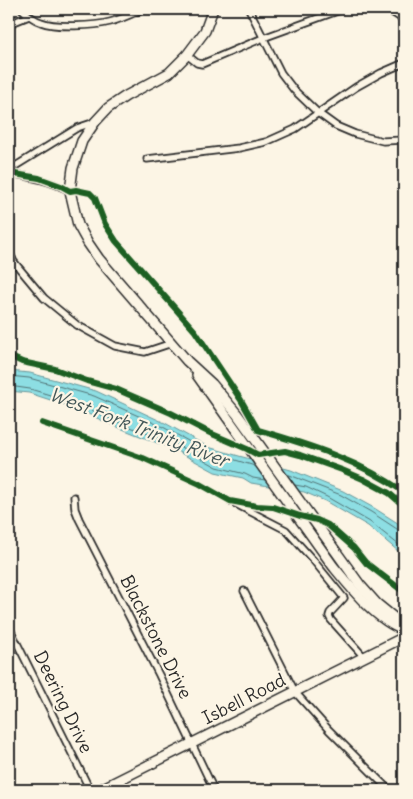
<svg xmlns="http://www.w3.org/2000/svg" width="413" height="799" font-family="Delius,sans-serif">
	<style>
		.water { fill: #8ddee3; stroke: #669699 }
		.lines { fill: none; stroke-linecap: round; stroke-linejoin: round }
		.shore { stroke: #527375; stroke-width: 1 }
		.street-casing { stroke: #2b2b2b; stroke-width: 9 }
		.secondary-casing { stroke: #2b2b2b; stroke-width: 12 }
		.street { stroke: #fcf5e5; stroke-width: 5.5 }
		.secondary { stroke: #fcf5e5; stroke-width: 9 }
		.cycleway-casing { stroke: #fcf5e5; stroke-width: 9 }
		.cycleway { stroke: #1b5e20; stroke-width: 6 }
		.labels { text-anchor: middle; stroke-width: 4.5; stroke-linejoin: round; paint-order: stroke }
		.street-label { font-size: 18px; fill: #2b2b2b; stroke: #fcf5e5 }
		.water-label { font-size: 19px; font-style: italic; fill: #445859; stroke: #fcf5e5 }
	</style>
	<rect width="100%" height="100%" fill="#fcf5e5"/>
	<filter id="ink" filterUnits="userSpaceOnUse"><feTurbulence type="fractalNoise" baseFrequency=".02" numOctaves="2"/><feDisplacementMap in="SourceGraphic" scale="10" xChannelSelector="R" yChannelSelector="G"/><feConvolveMatrix kernelMatrix="1 2 1 2 8 2 1 2 1" color-interpolation-filters="sRGB"/></filter>
	<g filter="url(#ink)">
		<polygon class="water" points="9,371 30,373 96,391 165,423 208,447 239,456 291,470 343,491 374,508 404,527 404,556 368,526 325,501 304,492 251,483 243,478 215,472 175,450 110,424 75,408 29,393 9,391"/>
		<g class="lines">
			<g class="shore">
				<polyline points="9,376 29,378 94,396 163,427 206,451 255,466"/>
				<polyline points="9,386 30,389 77,403 112,420 177,445 217,467 245,474 253,478 265,480"/>
				<polyline points="287,474 341,495 371,512 400,531 404,531"/>
				<polyline points="295,485 306,487 327,497 370,522 404,549"/>
			</g>
			<defs>
				<g id="street">
					<path d="M22 9C27 14 34 20 41 22 55 28 95 26 110 22 122 19 132 14 143 9"/>
					<polyline points="249,9 281,73 294,90 318,113 336,126 355,134 383,141 404,140"/>
					<polyline points="387,9 404,20"/>
					<polyline points="9,24 29,16"/>
					<polyline points="187,55 197,63 202,64 263,38 343,9"/>
					<polyline points="147,159 239,148 266,142 295,129 356,87 381,73 404,63"/>
					<polyline points="9,170 77,128 95,122"/>
					<path d="M9 173C32 177 49 180 70 191"/>
					<polyline points="9,251 14,262 44,298 77,325 115,346 145,352 172,343"/>
					<polyline points="74,497 75,509 79,519 159,675 214,790"/>
					<polyline points="230,501 286,530 313,560 344,598 330,613 329,616 331,620 364,657"/>
					<polyline points="244,591 295,692 329,730 389,790"/>
					<polyline points="9,627 90,790"/>
					<polyline points="120,779 126,790"/>
				</g>
				<g id="secondary">
					<polyline points="213,9 205,31 187,55 169,73 126,96 108,108 95,122 82,141 73,168 70,191 78,225 88,243 99,259 187,361 212,384 237,414 360,585 377,604 404,626"/>
					<path d="M197 375 333 566C351 588 377 621 404 630"/>
					<polyline points="99,790 404,637"/>
				</g>
			</defs>
			<use href="#street" class="street-casing"/>
			<use href="#secondary" class="secondary-casing"/>
			<use href="#street" class="street"/>
			<use href="#secondary" class="secondary"/>
			<defs>
				<g id="cycleway">
					<path d="M9 173 39 178 61 186 70 191 76 190 90 193 95 198 105 224 116 241 195 331 241 400 258 430C310 445 360 461 404 492"/>
					<polyline points="9,356 22,362 55,369 87,381 116,389 171,413 210,433 247,449 258,455 285,451 300,455 342,470 363,479 389,493 404,506"/>
					<polyline points="42,423 143,458 198,483 230,501 257,506 273,507 300,516 317,520 328,525 354,548 366,563 404,592"/>
				</g>
			</defs>
			<use href="#cycleway" class="cycleway-casing"/>
			<use href="#cycleway" class="cycleway"/>
		</g>
	</g>
	<g class="labels">
		<g class="street-label">
			<text transform="translate(156 637) rotate(63)" y="6">Blackstone Drive</text>
			<text transform="translate(244 699) rotate(-27)" y="6">Isbell Road</text>
			<text transform="translate(63 702) rotate(64)" y="6">Deering Drive</text>
		</g>
		<g class="water-label">
			<text transform="translate(139 427) rotate(21)" y="7">West Fork Trinity River</text>
		</g>
	</g>
	<rect width="413" height="799" fill="none" stroke="#fcf5e5" stroke-width="30"/>
	<rect x="15" y="15" width="383" height="769" fill="none" stroke="#2b2b2b" stroke-width="2" filter="url(#ink)"/>
</svg>
